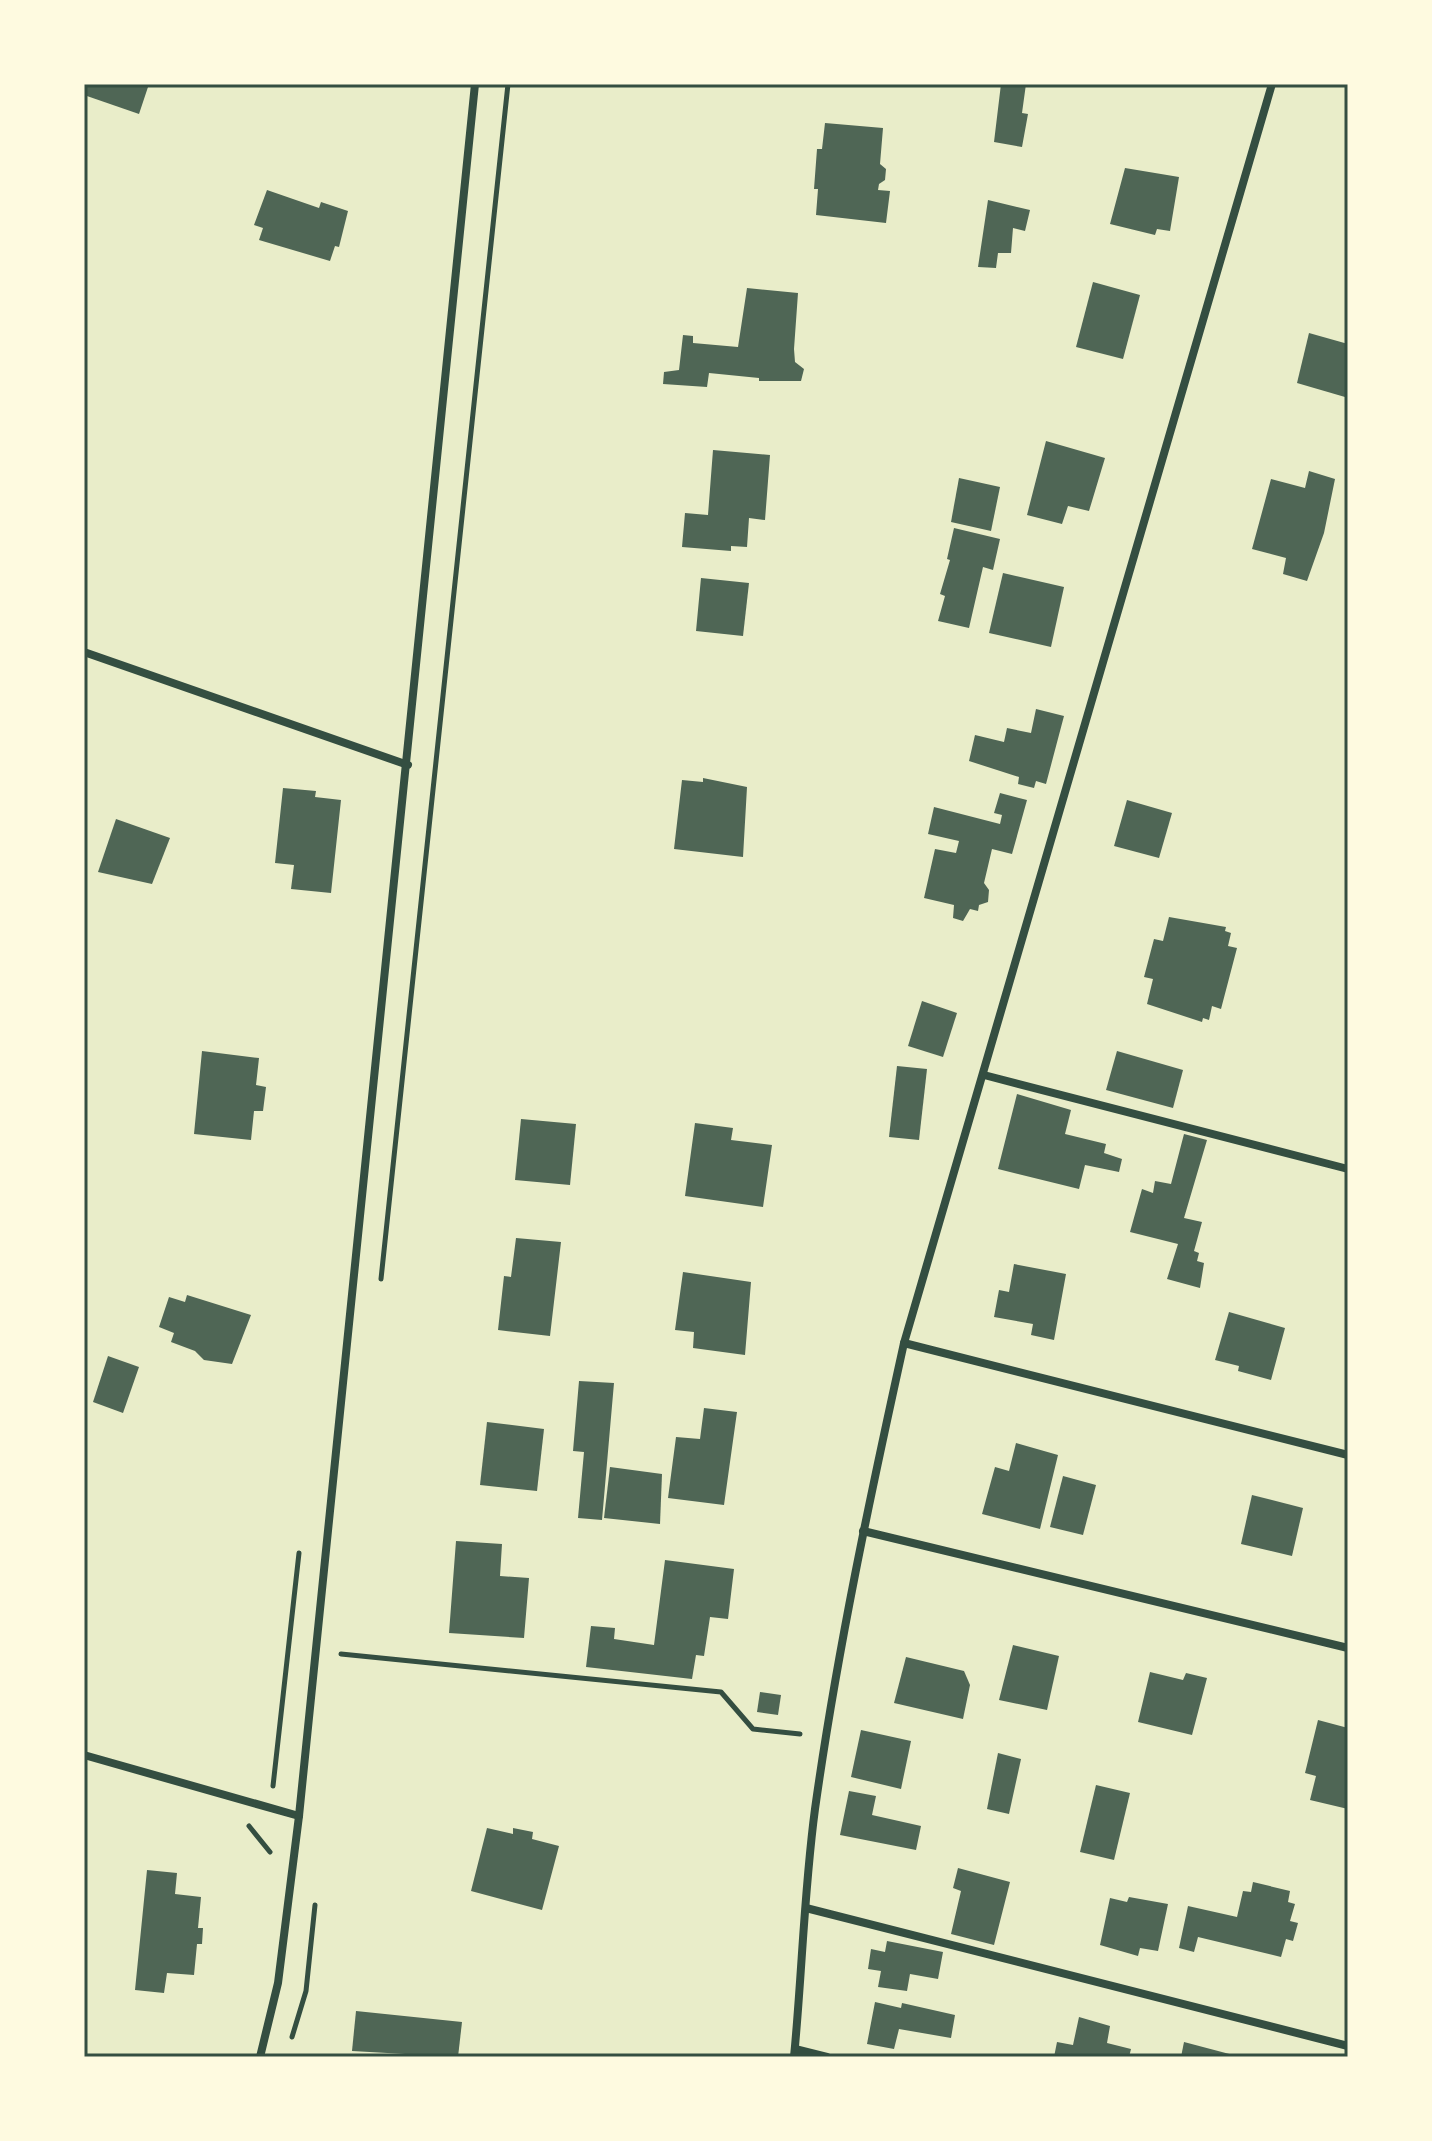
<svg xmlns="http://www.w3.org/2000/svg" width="1432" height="2141" font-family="'Source Sans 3',sans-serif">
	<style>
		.building { fill: #4f6655 }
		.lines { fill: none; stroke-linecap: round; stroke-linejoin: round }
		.path { stroke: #344e41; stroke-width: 5 }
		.minor { stroke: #344e41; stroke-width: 8 }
		.neatline { fill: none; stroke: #344e41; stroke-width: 3 }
	</style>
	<rect width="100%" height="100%" fill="#e9edc9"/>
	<g class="building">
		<polygon points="84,84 149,84 139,114 84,95"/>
		<polygon points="1001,84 1026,84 1022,113 1028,114 1022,147 994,142"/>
		<polygon points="825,123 883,128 880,164 886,169 885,180 879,184 878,190 890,191 886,223 816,215 818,189 814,189 817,149 822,149"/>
		<polygon points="1125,168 1179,177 1170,231 1157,229 1155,235 1110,224"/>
		<polygon points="267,190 319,208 321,202 348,211 339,247 335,246 330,261 259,240 263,228 254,225"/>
		<polygon points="988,200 1030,210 1025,231 1013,228 1011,253 998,253 996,268 978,267"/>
		<polygon points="1093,282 1140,295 1123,359 1076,347"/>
		<polygon points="747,288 798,293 794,349 795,362 804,369 801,381 759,381 759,378 709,373 707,387 663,384 664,372 679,370 683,335 693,336 693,343 738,347"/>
		<polygon points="1309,333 1348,344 1345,397 1297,383"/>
		<polygon points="1046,441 1105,458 1089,511 1068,506 1062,524 1027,515"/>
		<polygon points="713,450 770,455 765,520 749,518 747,547 731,546 731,551 682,547 685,513 708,515"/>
		<polygon points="1309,471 1335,479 1324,533 1307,581 1283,574 1286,558 1252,549 1271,479 1305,488"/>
		<polygon points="959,478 1000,487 991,531 951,522"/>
		<polygon points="954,528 1000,539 993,570 983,567 969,628 938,621 945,596 940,594 950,560 947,559"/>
		<polygon points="1003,573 1064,587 1051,647 989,633"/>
		<polygon points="701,578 749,583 743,636 696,631"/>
		<polygon points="1036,709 1064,716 1046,784 1036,781 1034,788 1018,784 1019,777 969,761 975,735 1004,742 1007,728 1031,733"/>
		<polygon points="703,778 747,787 743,857 674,849 682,780 703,782"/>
		<polygon points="283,788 316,791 315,797 341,800 331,893 291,889 294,865 275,863"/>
		<polygon points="1000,793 1027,800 1012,854 992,849 984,883 989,890 988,902 979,905 978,911 970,909 963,921 953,918 954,905 924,898 935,849 956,853 959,841 928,834 934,807 1000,824 1002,815 994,813"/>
		<polygon points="1127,800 1172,813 1159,858 1114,846"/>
		<polygon points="116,819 170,838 152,884 98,872"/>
		<polygon points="1169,917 1226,927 1225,931 1231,933 1228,946 1237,948 1221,1009 1212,1006 1209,1020 1203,1018 1202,1022 1147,1004 1153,979 1144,977 1154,939 1163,941"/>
		<polygon points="922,1001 957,1013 943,1057 908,1046"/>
		<polygon points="202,1051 259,1058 256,1085 266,1087 263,1111 254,1111 251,1140 194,1134"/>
		<polygon points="1117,1051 1183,1070 1173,1108 1106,1090"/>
		<polygon points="897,1066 927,1069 919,1140 889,1137"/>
		<polygon points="1017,1094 1071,1110 1065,1134 1106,1144 1104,1153 1122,1159 1119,1172 1085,1165 1079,1189 998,1169"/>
		<polygon points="521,1119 576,1124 570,1185 515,1180"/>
		<polygon points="695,1123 733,1128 731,1140 772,1145 763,1207 685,1196"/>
		<polygon points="1184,1134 1207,1140 1184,1218 1202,1222 1194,1251 1199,1253 1197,1261 1204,1263 1200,1288 1167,1279 1178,1244 1130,1232 1142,1189 1153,1193 1155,1181 1171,1184"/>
		<polygon points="516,1238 561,1242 550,1336 498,1330 504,1276 511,1277"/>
		<polygon points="1014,1264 1066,1274 1054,1340 1031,1335 1033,1324 994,1317 999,1290 1009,1292"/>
		<polygon points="683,1272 751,1282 745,1355 693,1348 694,1332 675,1330"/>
		<polygon points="187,1295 251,1315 232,1364 204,1360 195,1351 171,1342 174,1333 159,1327 169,1297 185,1302"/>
		<polygon points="1229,1312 1285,1328 1271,1380 1238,1371 1239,1366 1215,1360"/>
		<polygon points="108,1356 139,1367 123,1413 93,1402"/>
		<polygon points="579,1381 614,1383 602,1520 578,1518 584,1452 573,1451"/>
		<polygon points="704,1408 737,1412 724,1505 668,1498 676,1437 700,1439"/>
		<polygon points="487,1422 544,1429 537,1491 480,1485"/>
		<polygon points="1016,1443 1058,1455 1040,1529 982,1514 995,1467 1009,1471"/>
		<polygon points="610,1467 662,1474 660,1524 604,1518"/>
		<polygon points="1063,1476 1096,1485 1083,1535 1050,1527"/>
		<polygon points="1252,1495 1303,1508 1292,1556 1241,1544"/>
		<polygon points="456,1541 502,1544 500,1576 529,1578 524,1638 449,1633"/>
		<polygon points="665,1560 734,1569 728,1619 710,1617 704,1656 696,1655 692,1679 586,1667 591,1626 615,1628 614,1639 654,1645"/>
		<polygon points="1013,1645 1059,1656 1047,1710 999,1700"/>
		<polygon points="906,1657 964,1671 970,1685 963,1719 894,1703"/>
		<polygon points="1150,1672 1183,1680 1186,1673 1207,1678 1192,1735 1138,1722"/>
		<polygon points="760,1692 781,1695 778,1715 757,1712"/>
		<polygon points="1318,1720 1348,1728 1348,1809 1310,1800 1316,1776 1305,1773"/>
		<polygon points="861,1730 911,1741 901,1789 851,1777"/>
		<polygon points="998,1753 1021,1759 1009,1814 987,1809"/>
		<polygon points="1096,1785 1130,1793 1114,1860 1080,1852"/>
		<polygon points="849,1791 876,1796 872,1815 921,1826 916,1850 840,1835"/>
		<polygon points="487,1828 513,1834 513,1828 533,1832 532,1839 559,1846 542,1910 471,1891"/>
		<polygon points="958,1868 1010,1882 994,1945 951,1934 961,1891 953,1888"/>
		<polygon points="147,1870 177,1873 175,1894 201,1897 198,1928 203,1928 202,1944 197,1944 194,1975 167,1973 164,1993 135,1990"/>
		<polygon points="1253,1882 1290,1891 1288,1902 1295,1904 1290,1921 1298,1923 1293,1941 1286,1939 1281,1957 1198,1937 1194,1952 1179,1948 1188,1906 1237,1917 1243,1891 1251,1892"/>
		<polygon points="1129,1897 1168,1904 1158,1951 1140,1948 1138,1956 1100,1945 1110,1898 1127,1902"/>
		<polygon points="887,1941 943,1952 938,1979 910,1974 907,1991 878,1987 881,1971 868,1969 871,1949 885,1952"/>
		<polygon points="875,2002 901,2008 902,2003 955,2015 951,2038 899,2029 894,2049 867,2044"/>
		<polygon points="356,2011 462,2022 458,2057 352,2051"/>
		<polygon points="1079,2017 1110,2026 1107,2043 1131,2049 1129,2057 1054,2057 1057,2042 1073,2045"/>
		<polygon points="1184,2042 1237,2056 1237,2057 1181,2057"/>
	</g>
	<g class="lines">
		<g class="path">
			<polyline points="381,1279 508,84"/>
			<polyline points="341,1654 721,1692 753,1729 800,1734"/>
			<polyline points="273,1786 299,1553"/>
			<polyline points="249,1826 270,1852"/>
			<polyline points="292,2037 306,1991 315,1905"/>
		</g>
		<g class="minor">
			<polyline points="84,652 408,765"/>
			<polyline points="984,1075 1348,1169"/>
			<polyline points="904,1343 1348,1455"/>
			<polyline points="863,1531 1348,1648"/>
			<polyline points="84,1755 299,1816"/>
			<polyline points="806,1908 1348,2046"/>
			<polyline points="795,2049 827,2057"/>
			<polyline points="260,2057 278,1983 299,1816 475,84"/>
			<path d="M794 2057C802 1974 804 1891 815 1809 837 1652 870 1497 904 1343L1272 84"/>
		</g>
	</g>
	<rect width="1432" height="2141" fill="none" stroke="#fefae0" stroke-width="172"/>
	<rect x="86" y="86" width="1260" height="1969" class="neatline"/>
</svg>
